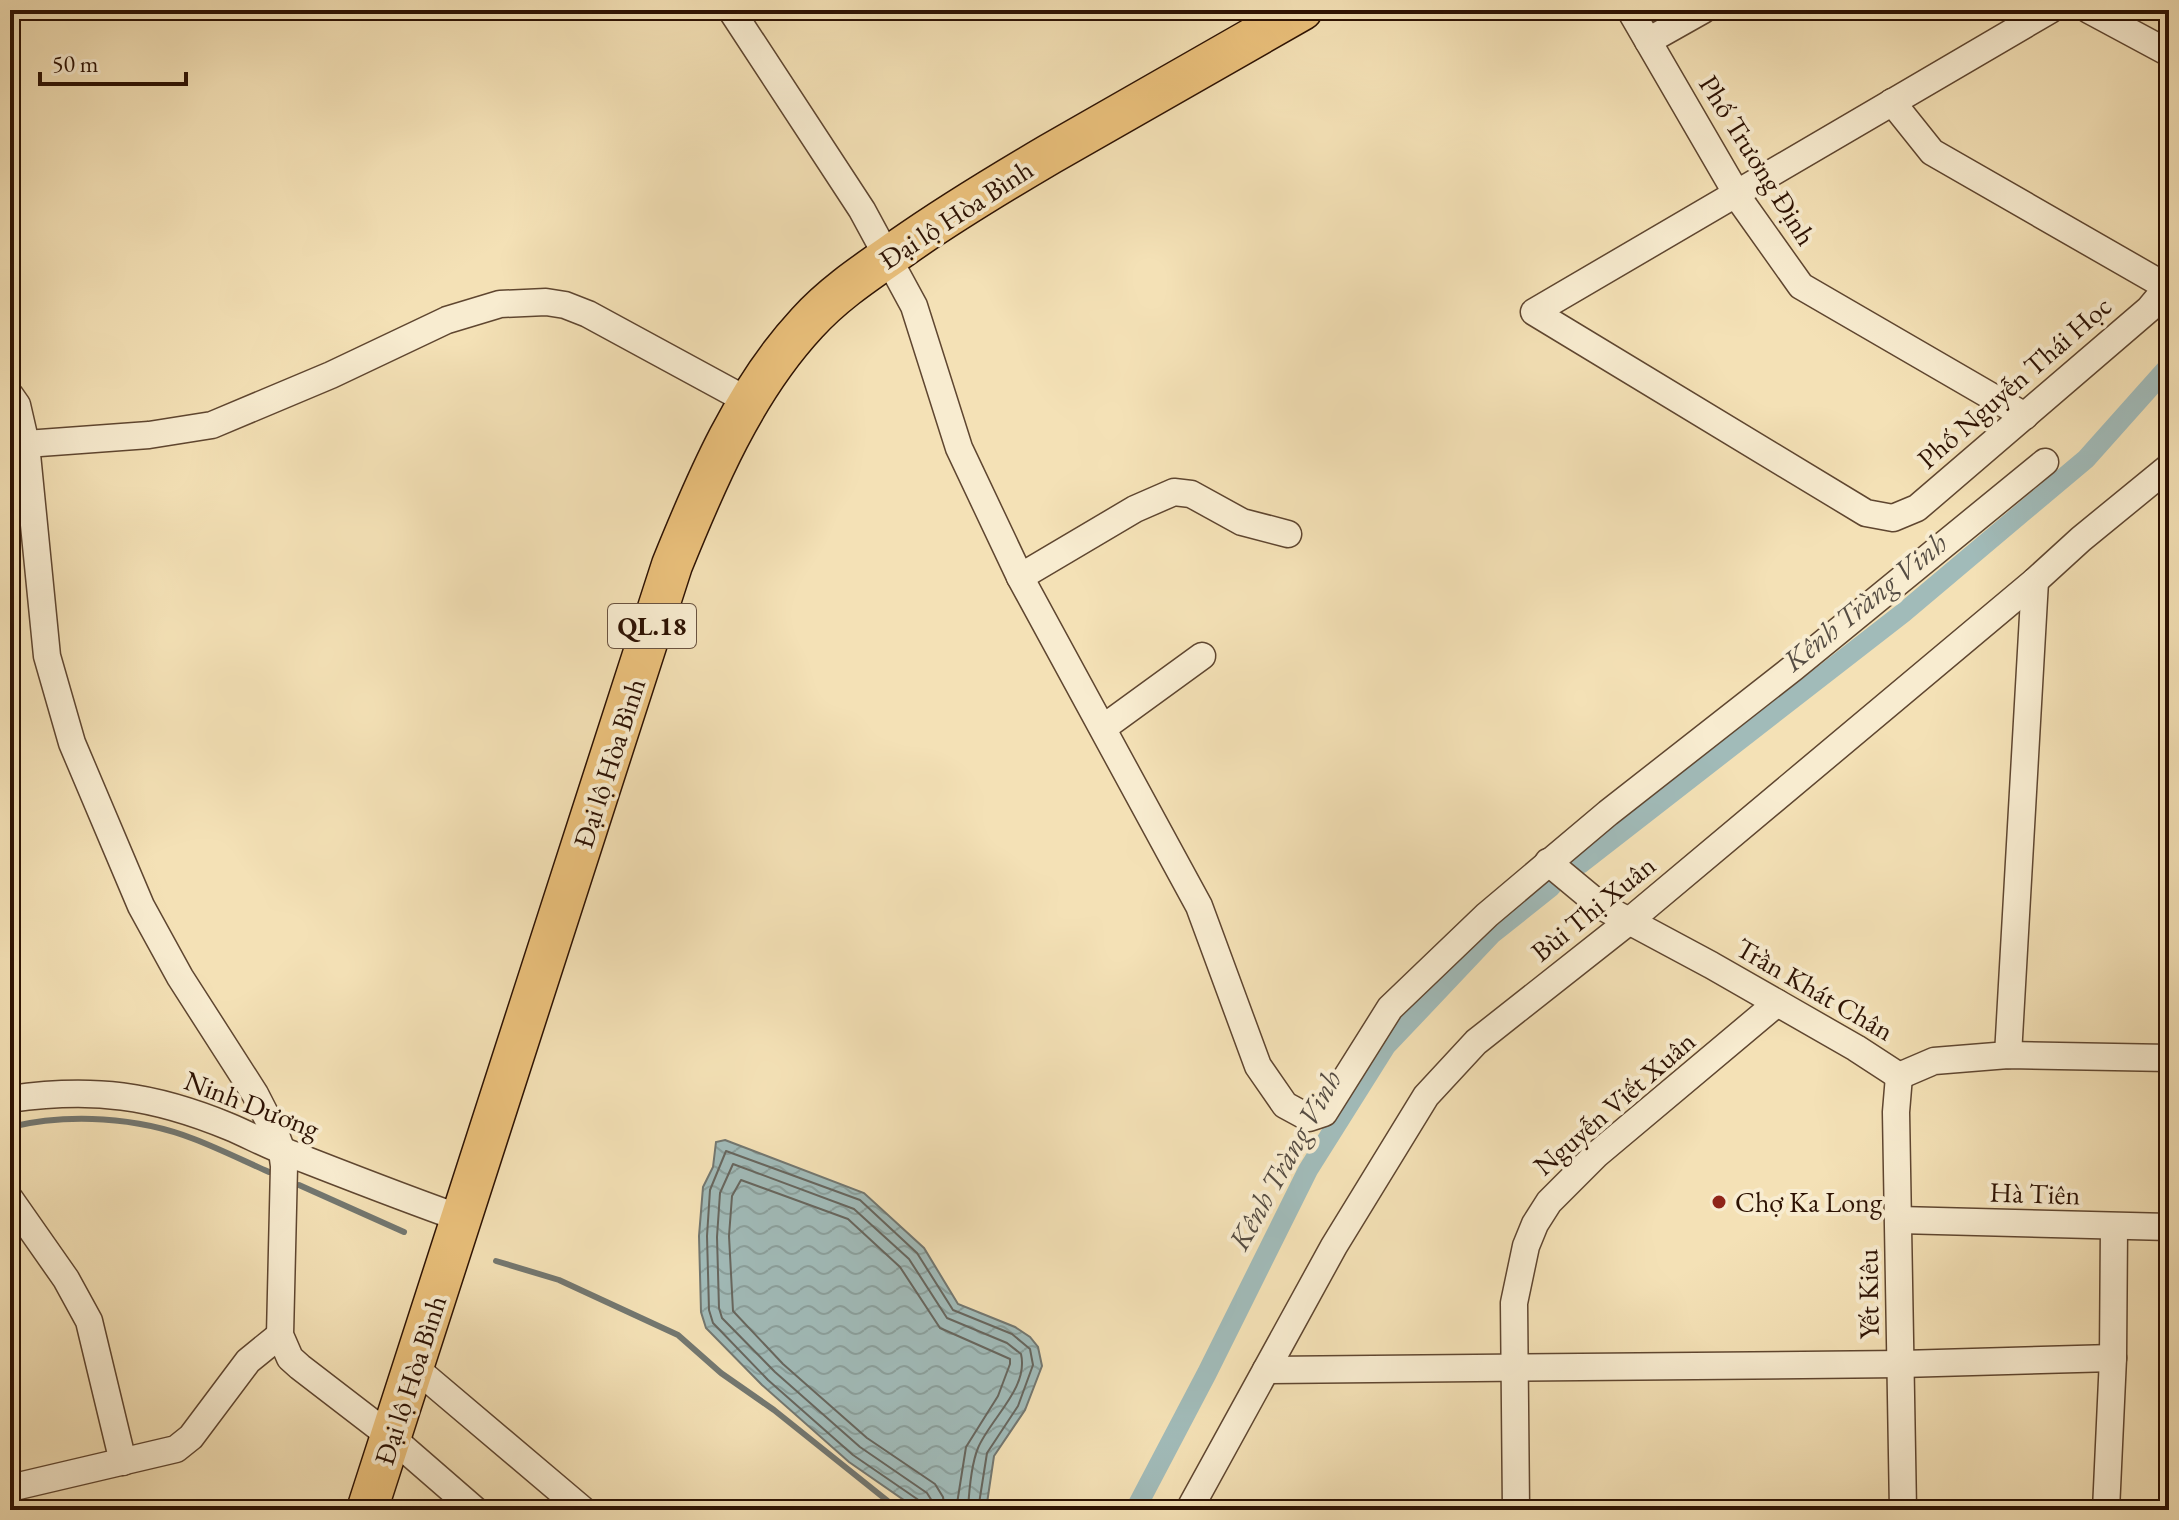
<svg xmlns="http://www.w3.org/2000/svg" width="2179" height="1520" font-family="'EB Garamond',serif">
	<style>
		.water { fill: url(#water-waves); stroke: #737770; stroke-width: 2 }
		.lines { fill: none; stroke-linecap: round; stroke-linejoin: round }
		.shore { stroke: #67665e; stroke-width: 2 }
		.stream { stroke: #737770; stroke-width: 6 }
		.canal { stroke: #a1bbb9; stroke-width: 20 }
		.minor-casing { stroke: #5f4630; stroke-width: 29 }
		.highway-casing { stroke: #2d1203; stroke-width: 43 }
		.minor { stroke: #f8ecd0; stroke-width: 26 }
		.highway { stroke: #eac07b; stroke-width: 40 }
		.poi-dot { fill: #8f2418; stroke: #f8ecd0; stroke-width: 3 }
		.labels { text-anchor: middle; stroke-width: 8; stroke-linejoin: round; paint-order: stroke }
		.shield { fill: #f8ecd0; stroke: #6a5340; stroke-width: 2 }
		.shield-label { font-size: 26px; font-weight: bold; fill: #2d1203 }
		.street-label { font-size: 28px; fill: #2d1203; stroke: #f8ecd0 }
		.poi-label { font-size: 28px; fill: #2d1203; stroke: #f8ecd0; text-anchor: start }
		.water-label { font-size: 30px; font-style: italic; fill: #564d43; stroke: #f8ecd0 }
	</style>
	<defs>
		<pattern id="water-waves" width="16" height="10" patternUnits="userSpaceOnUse" patternTransform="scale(2)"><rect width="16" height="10" fill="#a1bbb9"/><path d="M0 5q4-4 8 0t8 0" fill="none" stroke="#8ba09d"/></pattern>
	</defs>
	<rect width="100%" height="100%" fill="#f4e1b6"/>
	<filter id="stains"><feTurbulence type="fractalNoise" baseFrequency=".0025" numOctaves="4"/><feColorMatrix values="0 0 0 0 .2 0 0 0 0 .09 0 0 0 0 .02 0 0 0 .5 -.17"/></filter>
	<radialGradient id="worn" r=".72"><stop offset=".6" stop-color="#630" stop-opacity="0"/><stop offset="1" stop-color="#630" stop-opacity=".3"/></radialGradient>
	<polygon class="water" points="725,1140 864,1193 924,1248 958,1304 1015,1327 1030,1337 1038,1347 1042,1366 1025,1410 994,1456 986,1510 922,1510 914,1507 849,1462 762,1385 706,1328 701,1312 699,1236 703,1187 713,1167 716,1142"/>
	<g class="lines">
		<g class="shore">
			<polyline points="923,1510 920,1501 853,1455 768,1380 713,1323 709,1310 707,1236 710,1190 726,1151 860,1200 917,1253 953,1310 1012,1334 1030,1349 1033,1365 1018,1406 987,1453 978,1510"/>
			<path d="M933 1510 932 1501 927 1493 860 1447 775 1372 722 1318 719 1308 717 1237 720 1193 733 1164 854 1209 909 1259 947 1318 1007 1343 1021 1354C1029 1388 990 1419 978 1448 971 1465 969 1492 968 1510"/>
			<polyline points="945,1510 943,1497 935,1484 867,1438 783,1364 733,1311 729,1236 732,1196 741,1180 848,1219 900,1267 940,1328 1010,1359 1010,1364 998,1396 966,1447 956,1510"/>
		</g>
		<g class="stream">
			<path d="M10 1127C69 1113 138 1117 194 1139 220 1149 244 1161 269 1172"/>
			<polyline points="299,1185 404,1232"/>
			<polyline points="496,1261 559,1280 678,1335 721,1373 774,1410 899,1510"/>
		</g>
		<g class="canal">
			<polyline points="1580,864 1903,613 2086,459 2169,366"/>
			<polyline points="1135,1510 1207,1373 1308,1170 1386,1046 1492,934 1551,887"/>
		</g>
		<defs>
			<g id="minor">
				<polyline points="731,10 862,210 914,306 959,448 1020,577 1199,906 1258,1066 1285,1105 1309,1118 1324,1113 1390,1008 1487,915 1608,813 1793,668 2045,462"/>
				<polyline points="1630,10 1742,203 1801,286 2025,416"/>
				<polyline points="2050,10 1534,312 1866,513 1893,518 1917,508 2149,309 2169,285"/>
				<polyline points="2089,10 2169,53"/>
				<polyline points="1648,41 1703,10"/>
				<polyline points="1892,102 1932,152 2167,287"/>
				<polyline points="10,395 17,405 26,444 47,656 72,743 141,906 180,977 255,1094 276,1135 282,1151 284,1166 280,1335 290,1358 300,1367 391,1437 475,1510"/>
				<polyline points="26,444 149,435 212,425 331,375 447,320 500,304 546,302 565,305 588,314 750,402"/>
				<polyline points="1020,577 1135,509 1174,492 1191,494 1242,522 1288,534"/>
				<polyline points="1103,728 1202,656"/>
				<polyline points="1548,862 1601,906 1711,965 1856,1048 1899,1076"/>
				<polyline points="2008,1055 2035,581"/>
				<polyline points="1899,1076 1896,1112 1903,1510"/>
				<polyline points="1899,1076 1934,1061 2008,1055 2169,1058"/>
				<path d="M10 1099C93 1087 153 1095 230 1127 249 1135 267 1145 286 1152 345 1175 403 1198 463 1219"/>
				<polyline points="10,1199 66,1279 89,1321 123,1462"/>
				<polyline points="1899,1220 2169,1227"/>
				<polyline points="414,1367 583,1510"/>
				<polyline points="1266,1370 1902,1364 2113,1358"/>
				<polyline points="10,1488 176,1449 191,1437 248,1361 280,1335"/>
				<polyline points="1189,1510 1334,1246 1426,1096 1476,1042 1628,922 2035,581 2081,539 2169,467"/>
				<polyline points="1516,1510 1514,1303 1526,1246 1535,1224 1549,1202 1596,1155 1777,1003"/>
				<polyline points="2106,1510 2113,1358 2114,1227"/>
			</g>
			<path id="highway" d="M367 1510 672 565C706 481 744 391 807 323 834 293 868 271 901 248 949 214 999 184 1050 154 1134 106 1218 58 1302 10"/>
		</defs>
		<use href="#minor" class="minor-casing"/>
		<use href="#highway" class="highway-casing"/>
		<use href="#minor" class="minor"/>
		<use href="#highway" class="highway"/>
	</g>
	<circle class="poi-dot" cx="1719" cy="1202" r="8"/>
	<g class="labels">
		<rect class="shield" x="608" y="604" width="88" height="44" rx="6"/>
		<g class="shield-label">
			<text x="652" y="635">QL.18</text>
		</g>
		<g class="street-label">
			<text transform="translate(1758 160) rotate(58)" y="10">Phố Trương Định</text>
			<text transform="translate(956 214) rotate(-33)" y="10">Đại lộ Hòa Bình</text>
			<text transform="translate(2014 382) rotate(-41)" y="10">Phố Nguyễn Thái Học</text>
			<text transform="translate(609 763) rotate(-72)" y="10">Đại lộ Hòa Bình</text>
			<text transform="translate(1593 908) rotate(-39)" y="10">Bùi Thị Xuân</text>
			<text transform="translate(1815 989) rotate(30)" y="10">Trần Khát Chân</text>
			<text transform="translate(1614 1103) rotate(-41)" y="10">Nguyễn Viết Xuân</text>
			<text transform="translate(252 1104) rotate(21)" y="10">Ninh Dương</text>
			<text transform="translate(2035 1193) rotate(2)" y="10">Hà Tiên</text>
			<text transform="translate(1868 1294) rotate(-91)" y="10">Yết Kiêu</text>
			<text transform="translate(410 1380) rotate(-72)" y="10">Đại lộ Hòa Bình</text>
		</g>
		<g class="poi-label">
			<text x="1735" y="1212">Chợ Ka Long</text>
		</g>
		<g class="water-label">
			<text transform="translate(1865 602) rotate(-39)" y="10">Kênh Tràng Vinh</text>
			<text transform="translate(1285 1160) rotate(-61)" y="10">Kênh Tràng Vinh</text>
		</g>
	</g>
	<rect width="2179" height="1520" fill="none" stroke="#f4e1b6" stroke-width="40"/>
	<rect x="12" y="12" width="2155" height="1496" fill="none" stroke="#2d1203" stroke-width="4"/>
	<rect x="20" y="20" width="2139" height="1480" fill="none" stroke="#2d1203" stroke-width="2"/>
	<path d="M40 72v12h146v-12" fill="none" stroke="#2d1203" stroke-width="4"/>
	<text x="52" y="72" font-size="24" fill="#2d1203" stroke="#f8ecd0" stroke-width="6" paint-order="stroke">50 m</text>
	<rect width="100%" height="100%" filter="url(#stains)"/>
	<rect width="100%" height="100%" fill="url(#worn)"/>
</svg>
